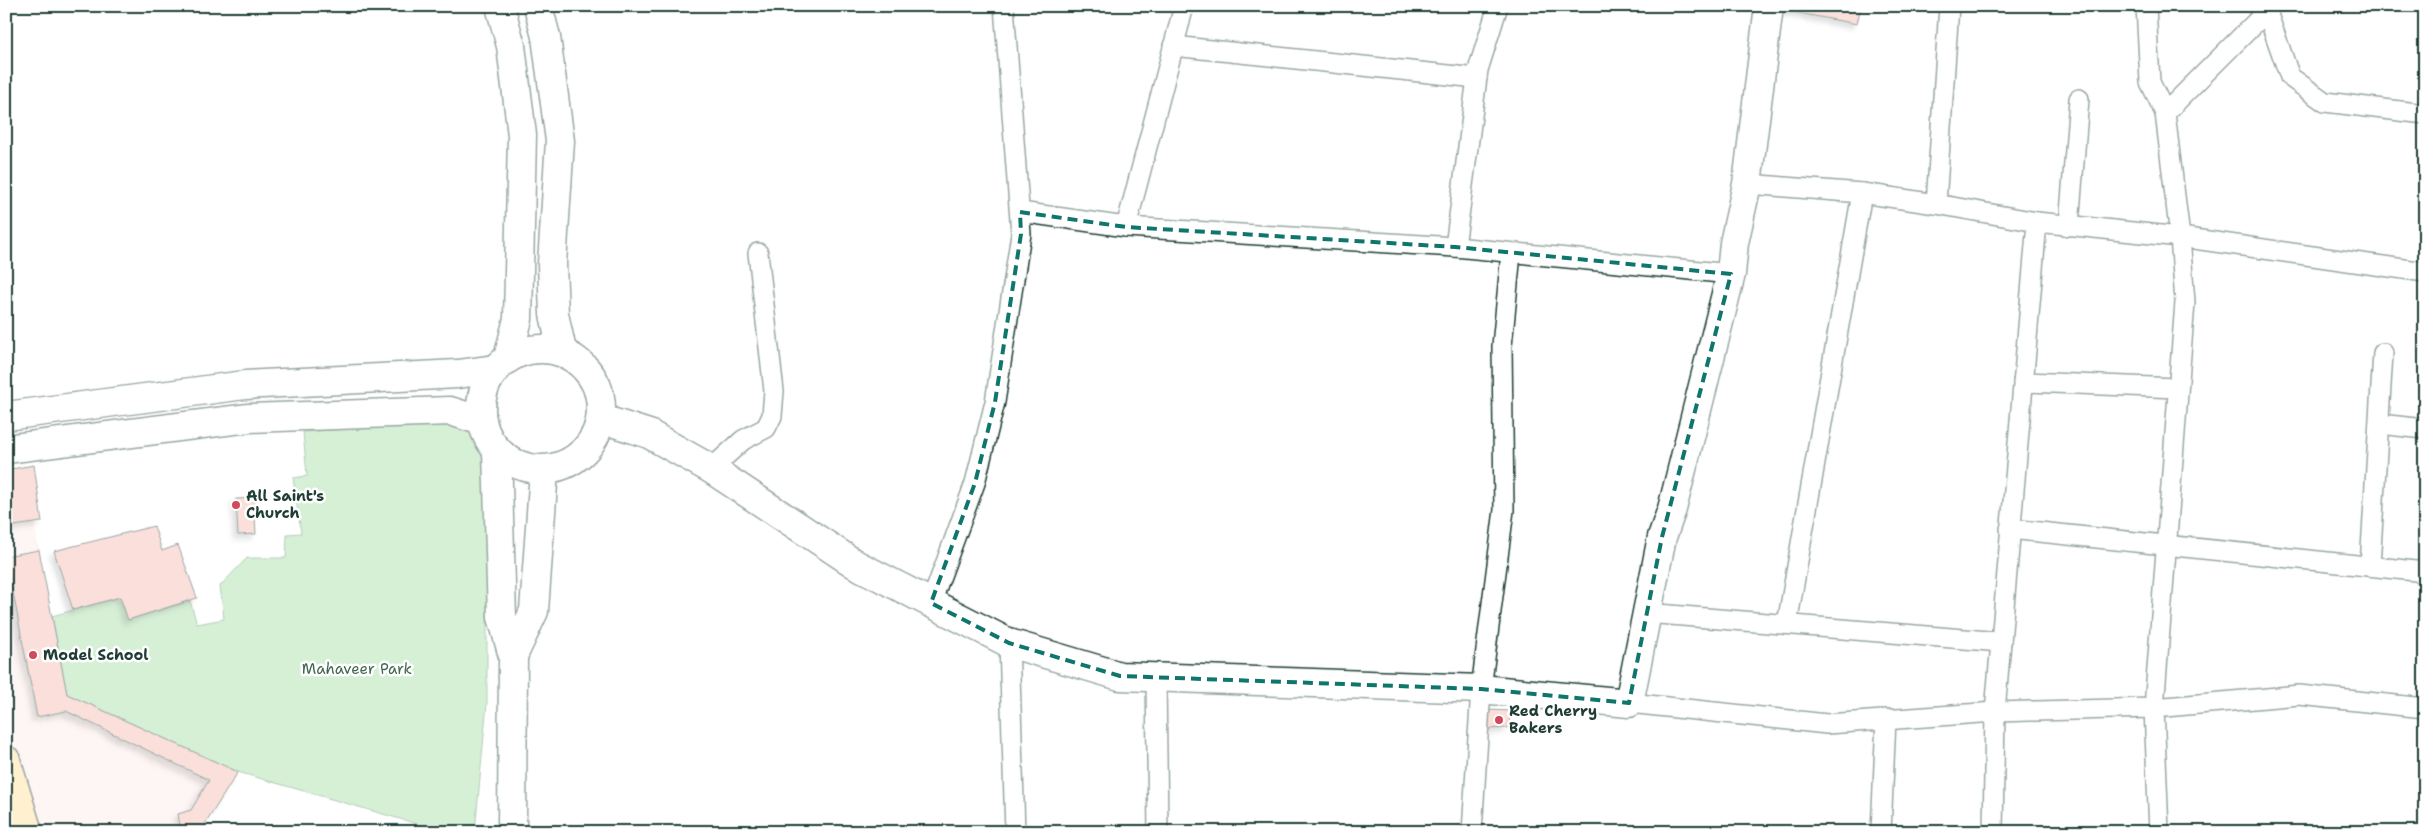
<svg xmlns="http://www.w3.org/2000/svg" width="2431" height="838" font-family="'Shantell Sans',sans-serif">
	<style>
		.built { fill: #fceae7 }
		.green { fill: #a3dda3; stroke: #618d6c }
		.building { fill: #f4b9af; stroke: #1f3d34; filter: url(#shadow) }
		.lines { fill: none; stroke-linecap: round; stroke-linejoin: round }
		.street-casing { stroke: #1f3d34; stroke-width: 22 }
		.secondary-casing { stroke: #1f3d34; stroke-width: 31 }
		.primary-casing { stroke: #1f3d34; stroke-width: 31 }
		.street { stroke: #fff; stroke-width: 19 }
		.secondary { stroke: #fff; stroke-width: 28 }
		.primary { stroke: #fedd96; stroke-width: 28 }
		.marked { fill: none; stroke: #0f766e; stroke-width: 4; stroke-dasharray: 10 6; stroke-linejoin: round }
		.poi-dot { fill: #d1495b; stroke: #fff; stroke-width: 2 }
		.labels { text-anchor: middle; stroke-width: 5; stroke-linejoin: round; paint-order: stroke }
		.poi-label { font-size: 15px; font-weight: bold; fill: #1f3d34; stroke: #fff; text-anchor: start }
		.park-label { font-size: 15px; fill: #406550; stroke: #fff }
	</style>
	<defs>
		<filter id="shadow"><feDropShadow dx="-4.5" dy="4.5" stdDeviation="2.5" flood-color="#0004"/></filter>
	</defs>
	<rect width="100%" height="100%" fill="#fff"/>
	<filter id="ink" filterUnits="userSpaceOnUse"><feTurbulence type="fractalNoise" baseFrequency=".02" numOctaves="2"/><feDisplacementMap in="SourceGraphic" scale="10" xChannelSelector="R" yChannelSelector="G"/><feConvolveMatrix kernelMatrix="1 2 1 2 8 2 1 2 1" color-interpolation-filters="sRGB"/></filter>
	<g filter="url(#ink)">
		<polygon class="built" points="34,465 42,522 34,523 67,694 238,772 202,829 203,832 41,832 6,715 6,470"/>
		<polygon class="green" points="466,421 487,450 487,703 475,832 445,832 238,772 67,694 52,616 120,597 128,620 190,601 197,624 224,619 220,586 247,558 286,558 287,534 301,533 293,478 307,476 303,432"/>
		<g class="building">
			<polygon points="1783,6 1861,6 1857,24 1782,10"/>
			<polygon points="34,465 42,522 6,527 6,470"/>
			<polygon points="254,498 256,534 238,535 236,499"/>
			<polygon points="154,526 162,551 178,545 197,598 128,620 120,597 73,610 54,551"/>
			<polygon points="39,550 67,694 238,772 202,829 203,832 181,832 178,814 191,810 209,780 66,711 37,717 6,556"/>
			<polygon points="1489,710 1511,711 1508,728 1487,729"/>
		</g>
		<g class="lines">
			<defs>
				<g id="street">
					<polyline points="2146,6 2150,82 2165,113 2180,237 2185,302 2154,708 2159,832"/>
					<polyline points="2267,12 2290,77 2325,102 2425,114"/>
					<polyline points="1173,46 1477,78"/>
					<polyline points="2165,113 2272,6"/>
					<polyline points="1747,184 1862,193 1936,204 2037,222 2180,237 2425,272"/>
					<polyline points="1936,204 1949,6"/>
					<polyline points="1020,212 1126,227 1455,247 1731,274"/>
					<polyline points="2069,226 2079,99"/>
					<polyline points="1126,227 1184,6"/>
					<polyline points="1455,247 1478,70 1498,6"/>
					<polyline points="2023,382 2178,388"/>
					<polyline points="2379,424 2425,429"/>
					<polyline points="711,469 743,440 766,428 772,416 774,391 758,253"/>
					<polyline points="2010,529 2425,572"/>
					<polyline points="2370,566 2383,353"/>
					<polyline points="931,603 975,483 995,402 1021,234 1004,6"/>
					<polyline points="1646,613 2001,642"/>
					<polyline points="1787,624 1862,193"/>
					<polyline points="1009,643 1015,832"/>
					<polyline points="1156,679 1158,832"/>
					<polyline points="1629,703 1827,724 1995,712 2154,708 2299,695 2425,708"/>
					<polyline points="1472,832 1481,689 1504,510 1502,346 1511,253"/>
					<polyline points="1881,832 1886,719"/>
					<polyline points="1993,832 1995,712 2037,222"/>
				</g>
				<g id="secondary">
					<polyline points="500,6 511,46 522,135 518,319 508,358"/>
					<polyline points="538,6 546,37 560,141 552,264 554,314 562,351"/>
					<circle cx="541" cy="409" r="60"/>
					<polyline points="6,416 245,385 458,374 495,369"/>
					<polyline points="602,419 649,434 711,469 855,564 1009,643 1120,676 1481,689 1629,703 1662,537 1672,509 1731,274 1734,243 1747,184 1769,6"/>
					<polyline points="6,449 249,418 450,411 482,421"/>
					<polyline points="497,451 502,617 513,656 512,832"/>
					<polyline points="513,656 534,611 544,470"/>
				</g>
				<polyline id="primary" points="6,760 28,832"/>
			</defs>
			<use href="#street" class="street-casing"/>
			<use href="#secondary" class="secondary-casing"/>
			<use href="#primary" class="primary-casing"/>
			<use href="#street" class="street"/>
			<use href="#secondary" class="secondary"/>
			<use href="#primary" class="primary"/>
		</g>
	</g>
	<path d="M0 0H2431V838H0ZM1020 212 1126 227 1455 247 1731 274 1662 537 1629 703 1481 689 1120 676 1009 643 931 603 975 483 995 402 1021 234Z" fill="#fff" fill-opacity=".55" fill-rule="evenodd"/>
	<path class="marked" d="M1020 212 1126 227 1455 247 1731 274 1662 537 1629 703 1481 689 1120 676 1009 643 931 603 975 483 995 402 1021 234Z"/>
	<g class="poi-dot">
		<circle cx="236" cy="505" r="5"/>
		<circle cx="33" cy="655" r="5"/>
		<circle cx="1499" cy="720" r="5"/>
	</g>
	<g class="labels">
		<g class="poi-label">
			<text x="246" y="501">All Saint's<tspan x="246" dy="17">Church</tspan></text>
			<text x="43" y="660">Model School</text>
			<text x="1509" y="716">Red Cherry<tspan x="1509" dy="17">Bakers</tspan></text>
		</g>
		<g class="park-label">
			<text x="357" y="674">Mahaveer Park</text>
		</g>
	</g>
	<rect width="2431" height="838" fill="none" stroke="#fff" stroke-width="25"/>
	<rect x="12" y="12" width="2406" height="813" fill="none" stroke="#1f3d34" stroke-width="2" filter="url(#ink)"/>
</svg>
